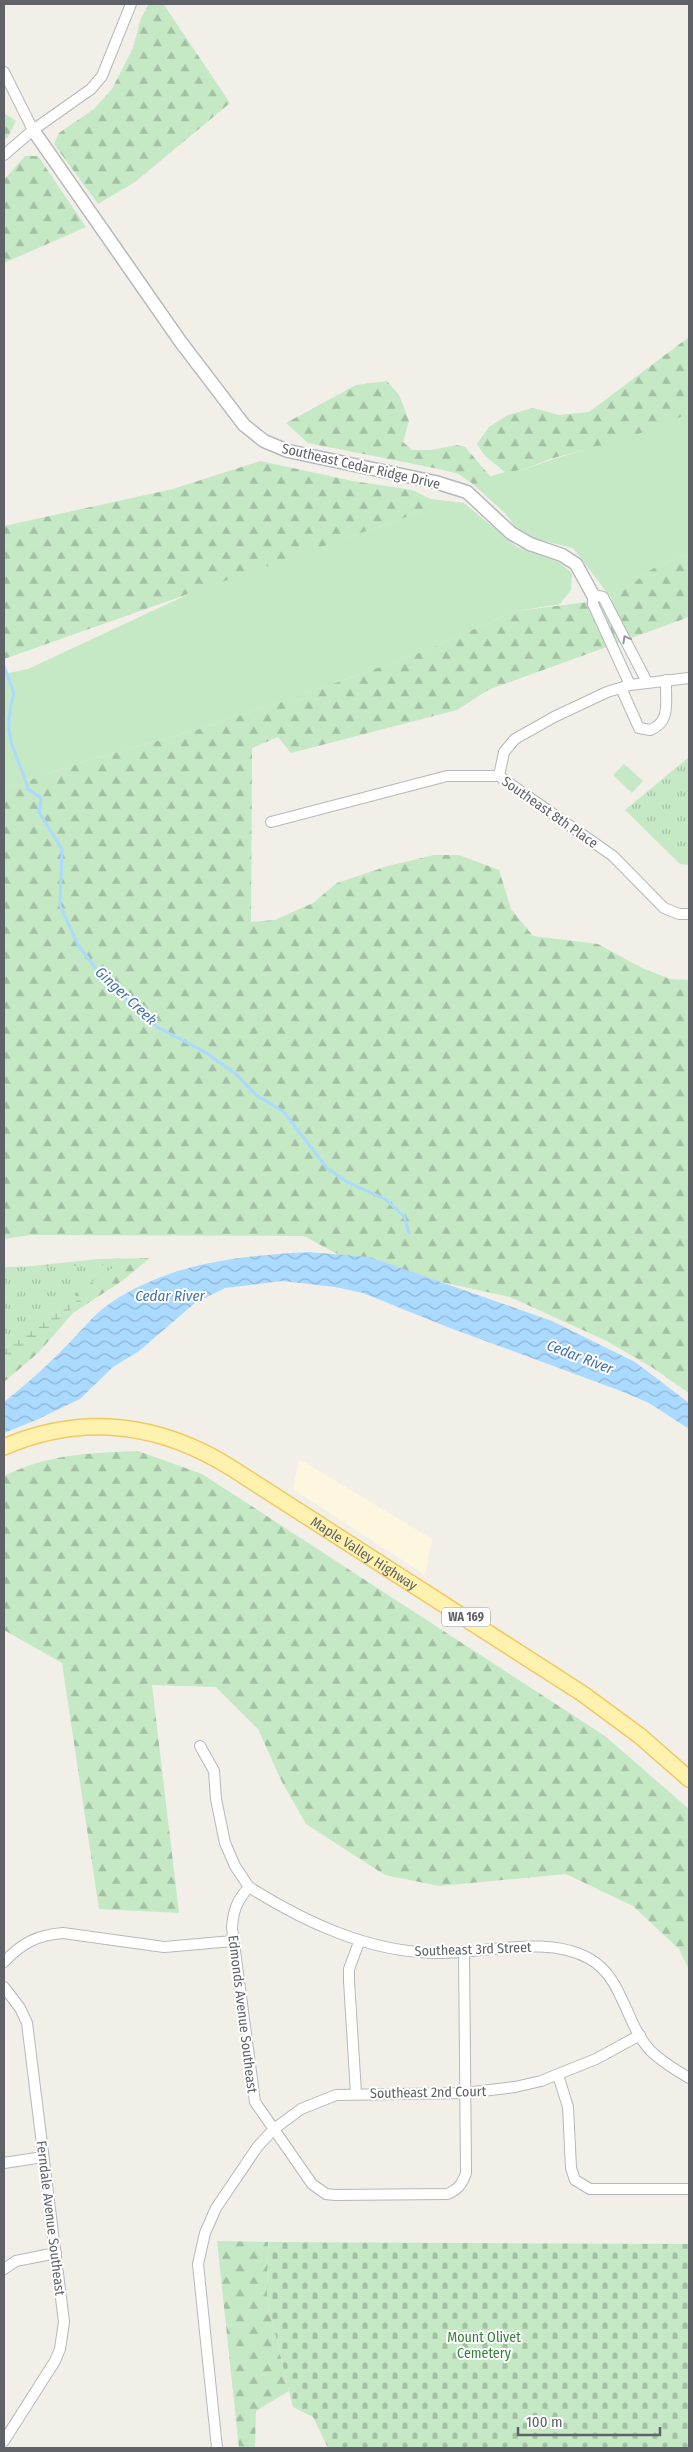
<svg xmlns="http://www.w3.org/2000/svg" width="693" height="2452" font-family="'Fira Sans Condensed',sans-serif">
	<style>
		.commercial { fill: #fef7e0 }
		.grass { fill: #c5e8c5 }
		.forest { fill: url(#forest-firs) }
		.wetland { fill: url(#wetland-marsh) }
		.cemetery { fill: url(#cemetery-stones) }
		.park { fill: url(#park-tufts) }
		.water { fill: url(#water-waves) }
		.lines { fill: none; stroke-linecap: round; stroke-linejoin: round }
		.stream { stroke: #aadaff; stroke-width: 3 }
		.minor-casing { stroke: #b5b8bc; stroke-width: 12 }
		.tertiary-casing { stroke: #b5b8bc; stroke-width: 15 }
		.primary-casing { stroke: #f2c960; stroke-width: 18 }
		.minor { stroke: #fff; stroke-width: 10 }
		.tertiary { stroke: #fff; stroke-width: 12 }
		.primary { stroke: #fff2af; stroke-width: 15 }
		.oneway { stroke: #979a9d }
		.labels { text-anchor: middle; stroke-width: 4; stroke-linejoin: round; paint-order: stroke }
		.shield { fill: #fff; stroke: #8f9295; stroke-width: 1 }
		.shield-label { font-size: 12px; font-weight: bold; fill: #5f6368 }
		.street-label { font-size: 14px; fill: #5f6368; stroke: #fff }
		.park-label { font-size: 14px; fill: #348238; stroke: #fff }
		.water-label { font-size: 15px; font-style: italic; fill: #4174aa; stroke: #fff }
	</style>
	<defs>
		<pattern id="forest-firs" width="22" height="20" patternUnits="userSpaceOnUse" patternTransform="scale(1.25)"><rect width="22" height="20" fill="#c5e8c5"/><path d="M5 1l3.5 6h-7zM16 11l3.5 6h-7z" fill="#a3c0a4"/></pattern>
		<pattern id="wetland-marsh" width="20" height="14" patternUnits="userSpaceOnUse" patternTransform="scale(1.25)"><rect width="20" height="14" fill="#c5e8c5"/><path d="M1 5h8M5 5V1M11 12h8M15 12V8" fill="none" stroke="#a3c0a4"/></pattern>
		<pattern id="cemetery-stones" width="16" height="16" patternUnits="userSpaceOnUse" patternTransform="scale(1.25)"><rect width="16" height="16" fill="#c5e8c5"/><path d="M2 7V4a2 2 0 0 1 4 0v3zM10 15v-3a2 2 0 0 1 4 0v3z" fill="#a3c0a4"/></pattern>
		<pattern id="park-tufts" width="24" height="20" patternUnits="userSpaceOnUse" patternTransform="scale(1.25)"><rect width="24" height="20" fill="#c5e8c5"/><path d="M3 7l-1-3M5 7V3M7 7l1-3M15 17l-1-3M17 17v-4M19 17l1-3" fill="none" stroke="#a3c0a4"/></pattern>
		<pattern id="water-waves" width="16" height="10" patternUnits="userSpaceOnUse" patternTransform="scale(1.25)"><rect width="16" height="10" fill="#aadaff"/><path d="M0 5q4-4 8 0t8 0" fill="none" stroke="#8eb4d2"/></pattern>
	</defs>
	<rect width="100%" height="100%" fill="#f1efe8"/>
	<polygon class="commercial" points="299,1459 432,1539 425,1575 293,1489"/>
	<g class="grass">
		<path d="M689 413V553L652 569 612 599 573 548 536 539 516 528 506 514 474 485C483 479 495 474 506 472 512 470 519 472 525 469 580 449 636 437 689 413Z"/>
		<polygon points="431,499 464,503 517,547 559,562 572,573 571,590 560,604 516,611 419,653 313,691 203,728 79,763 4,789 4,674 28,669 193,592 420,512"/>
		<polygon points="624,764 643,781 632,793 613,775"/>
	</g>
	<g class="forest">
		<polygon points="149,4 164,5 230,103 135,182 98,204 54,144 59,133 94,109 112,89 133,48 141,18"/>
		<polygon points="4,113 16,121 8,137 4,140"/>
		<polygon points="25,156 38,156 86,227 4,263 4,180"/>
		<polygon points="689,337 689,413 656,428 617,441 550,459 522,470 505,472 485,456 477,444 489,427 508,415 533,408 559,415 589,412"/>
		<polygon points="387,381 399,395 409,421 403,442 412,450 431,450 456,445 465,447 491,477 474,485 459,474 439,469 308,443 286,423 356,385"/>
		<polygon points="260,461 353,481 412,490 431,499 420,512 4,659 4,526 173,489"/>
		<polygon points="689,553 689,617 488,690 457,710 291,753 278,737 252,748 251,922 275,920 313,903 337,883 388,866 434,855 459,855 499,870 511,909 533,936 598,944 642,968 670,979 689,980 689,1393 653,1368 607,1341 510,1297 354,1263 304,1236 30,1235 4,1239 4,789 79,763 203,728 313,691 419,653 516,611 612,599 652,569"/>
		<polygon points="150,1258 122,1281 73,1313 38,1353 4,1382 4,1269 99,1259"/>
		<path d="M138 1451 202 1474 605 1736 689 1809V1970L679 1949 633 1906 566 1874 439 1886 385 1875 306 1824 282 1782 258 1729 216 1687 152 1685 179 1913 99 1909 62 1663 4 1630V1476C49 1454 89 1453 138 1451Z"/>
		<polygon points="217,2241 268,2242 267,2300 289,2391 256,2411 255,2448 239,2448"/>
	</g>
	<polygon class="wetland" points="58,1277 81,1301 4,1366 4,1280"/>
	<polygon class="cemetery" points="268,2242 689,2244 689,2448 328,2448 313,2417 293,2407 267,2300"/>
	<g class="park">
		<polygon points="689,757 689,865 680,864 625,810"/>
		<polygon points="117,1265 4,1342 4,1267"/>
	</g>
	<path class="water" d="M308 1252 369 1257 552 1321 635 1362 689 1403V1429L649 1403 621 1391 450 1328 363 1293 335 1287 282 1281 225 1288 195 1303 139 1351 113 1367 80 1399 36 1420 4 1433V1402C28 1383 50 1363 71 1341 83 1329 95 1313 109 1304 169 1263 238 1256 308 1252Z"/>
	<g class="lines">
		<path class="stream" d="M4 666 14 694C0 739 17 750 28 789L41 798 39 812 62 849 60 905 78 945 103 978 157 1027 205 1052 236 1074 256 1095 284 1112 327 1168 347 1182 385 1199 404 1216 409 1233"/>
		<defs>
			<g id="minor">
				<polyline points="4,72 33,130"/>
				<polyline points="4,155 33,130 91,89 102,76 131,4"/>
				<polyline points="630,685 593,604 593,595 603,597 647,682"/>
				<path d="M621 688 639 728 650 730C672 722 665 700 666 680"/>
				<polyline points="499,776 504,752 515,739 554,717 607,692 630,685 689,678"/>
				<polyline points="271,822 447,776 499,776 613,856 664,908 679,914 689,914"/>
				<path d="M200 1746 214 1771 216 1799 225 1843 235 1866 249 1887C237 1900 233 1911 232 1928L255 2102 312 2184 326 2194 335 2195 447 2194C458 2190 462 2184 466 2173L464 1951"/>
				<path d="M249 1887C305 1922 368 1952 436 1953 483 1954 547 1934 590 1959 623 1978 625 2022 649 2049 660 2061 676 2070 689 2078"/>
				<path d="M4 1962C22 1943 37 1935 63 1933L164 1947 233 1941"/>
				<polyline points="4,1987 20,2008 27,2023 64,2322 60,2349 55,2361 4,2441"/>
				<polyline points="558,2075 568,2107 571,2168 575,2180 590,2189 689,2189"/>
				<polyline points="356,2093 349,1981 349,1969 359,1942"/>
				<polyline points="4,2163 43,2157"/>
				<polyline points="4,2269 16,2261 56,2253"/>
				<polyline points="217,2448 198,2264 205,2233 216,2208 258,2146 274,2129 301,2109 336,2095 465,2093 515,2087 541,2081 596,2059 640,2035"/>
			</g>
			<polyline id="tertiary" points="33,130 180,341 244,425 264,441 288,451 435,482 467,492 511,533 530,544 562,555 576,564 593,595"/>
			<g id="primary">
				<path id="s1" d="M4 1447C83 1413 161 1423 233 1469L583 1694 640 1736 689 1779"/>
			</g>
		</defs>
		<use href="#minor" class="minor-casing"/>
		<use href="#tertiary" class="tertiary-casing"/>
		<use href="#primary" class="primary-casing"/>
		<use href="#minor" class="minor"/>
		<use href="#tertiary" class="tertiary"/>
		<use href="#primary" class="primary"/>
	</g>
	<defs><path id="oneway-chevron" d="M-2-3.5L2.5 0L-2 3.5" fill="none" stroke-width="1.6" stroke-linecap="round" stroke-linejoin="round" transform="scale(1.25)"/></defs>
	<use class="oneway" href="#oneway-chevron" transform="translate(626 639) rotate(-119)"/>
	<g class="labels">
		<rect class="shield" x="442" y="1607.5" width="48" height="19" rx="4"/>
		<g class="shield-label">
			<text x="466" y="1621">WA 169</text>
		</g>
		<g class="street-label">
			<text transform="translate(361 466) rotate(13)" y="5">Southeast Cedar Ridge Drive</text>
			<text transform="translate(550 812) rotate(35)" y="5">Southeast 8th Place</text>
			<text dy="5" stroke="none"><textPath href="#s1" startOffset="396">Maple Valley Highway</textPath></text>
			<text transform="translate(473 1949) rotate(-2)" y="5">Southeast 3rd Street</text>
			<text transform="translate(243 2014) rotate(83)" y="5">Edmonds Avenue Southeast</text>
			<text transform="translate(428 2092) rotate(-1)" y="5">Southeast 2nd Court</text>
			<text transform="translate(51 2218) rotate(83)" y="5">Ferndale Avenue Southeast</text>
		</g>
		<g class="park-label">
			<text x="484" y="2342">Mount Olivet<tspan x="484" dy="16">Cemetery</tspan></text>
		</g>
		<g class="water-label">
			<text transform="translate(126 996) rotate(43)" y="5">Ginger Creek</text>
			<text x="170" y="1301">Cedar River</text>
			<text transform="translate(580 1357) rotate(21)" y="5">Cedar River</text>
		</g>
	</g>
	<rect width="693" height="2452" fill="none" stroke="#5f6368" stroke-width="10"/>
	<path d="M518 2427v8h142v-8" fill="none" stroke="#5f6368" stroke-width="2.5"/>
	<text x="526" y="2427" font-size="15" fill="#5f6368" stroke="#ffffff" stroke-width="4" paint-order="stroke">100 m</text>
</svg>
